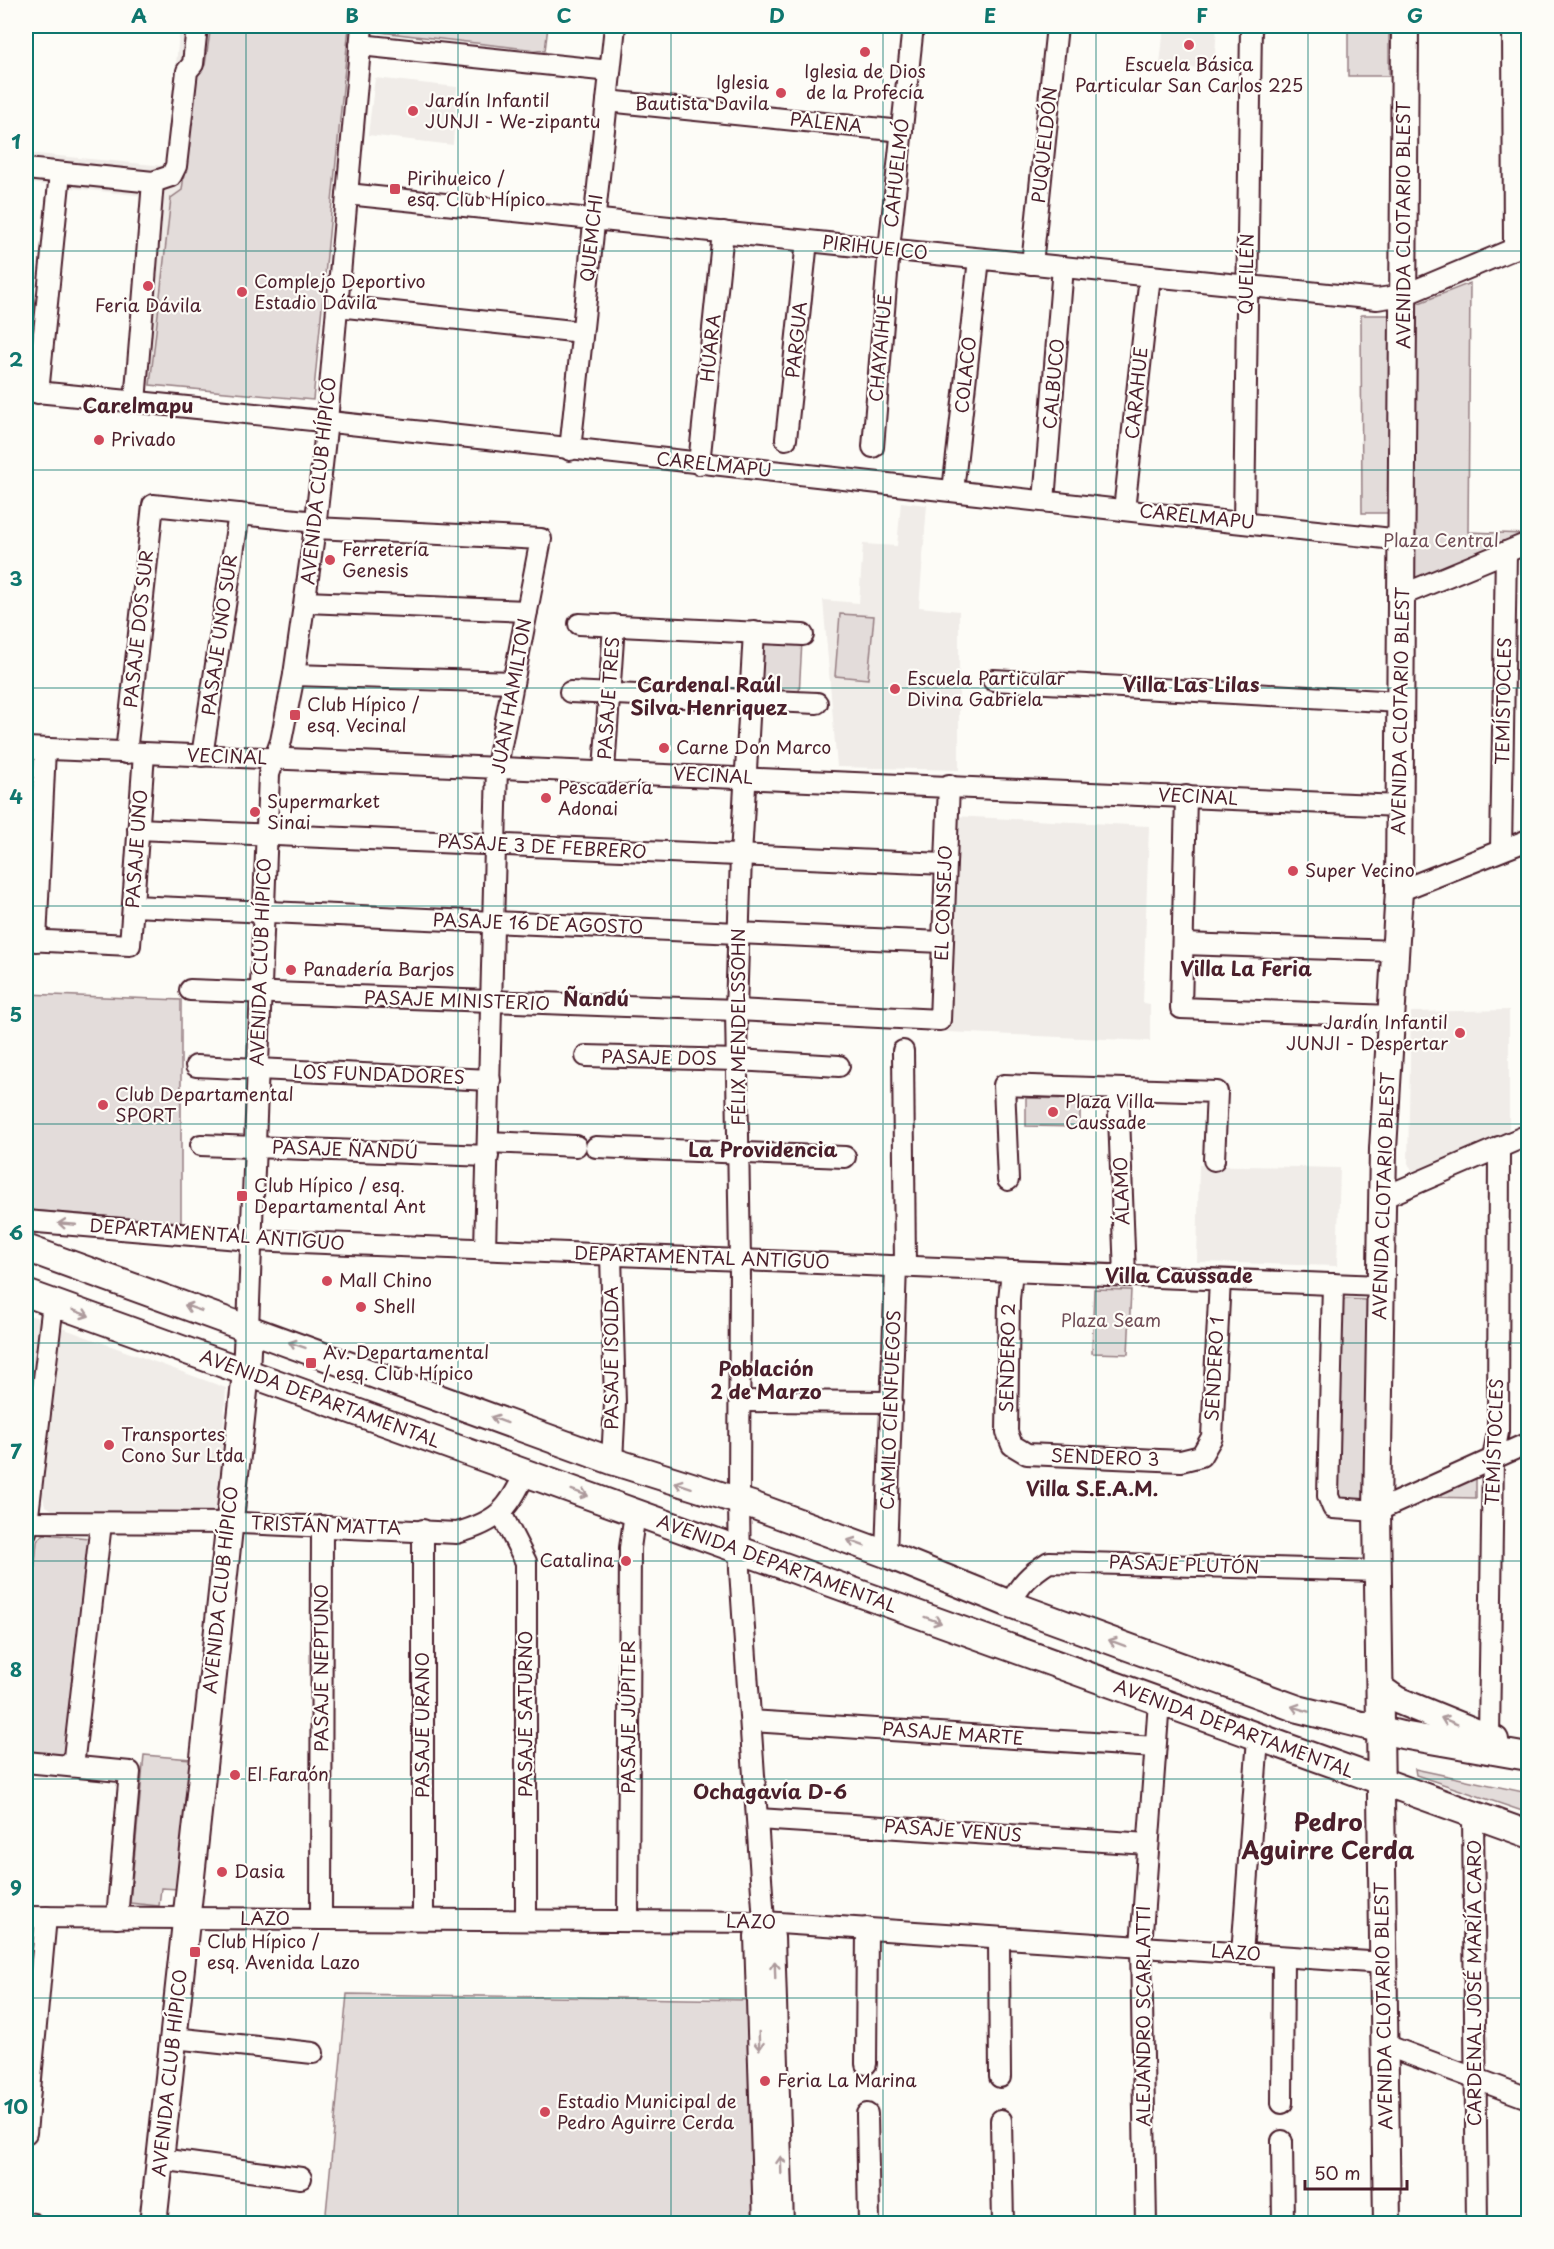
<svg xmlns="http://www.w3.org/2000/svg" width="1554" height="2249" font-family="'Playpen Sans',sans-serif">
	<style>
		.built { fill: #f0ece8 }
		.green { fill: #e3dcda; stroke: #967e82; stroke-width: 1.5 }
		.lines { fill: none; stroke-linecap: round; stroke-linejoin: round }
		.minor-casing { stroke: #4a1f2b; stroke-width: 24 }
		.major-casing { stroke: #4a1f2b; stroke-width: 30 }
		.minor { stroke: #fdfcf7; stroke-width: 20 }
		.major { stroke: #fdfcf7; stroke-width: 26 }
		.oneway { stroke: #ac999b }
		.grid { fill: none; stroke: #0f766e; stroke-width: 1.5; stroke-opacity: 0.55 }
		.poi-dot { fill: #d1495b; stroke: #fdfcf7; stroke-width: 2 }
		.labels { text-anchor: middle; stroke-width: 4.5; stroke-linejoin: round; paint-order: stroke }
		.poi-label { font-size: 18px; fill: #4a1f2b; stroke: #fdfcf7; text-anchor: start }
		.street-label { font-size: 18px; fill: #4a1f2b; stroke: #fdfcf7 }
		.park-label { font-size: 18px; fill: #704e57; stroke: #fdfcf7 }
		.neighbourhood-label { font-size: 20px; font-weight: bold; fill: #4a1f2b; stroke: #fdfcf7 }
		.district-label { font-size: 24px; font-weight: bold; fill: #4a1f2b; stroke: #fdfcf7 }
		.neatline { fill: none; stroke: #0f766e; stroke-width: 2 }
		.grid-label { font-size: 20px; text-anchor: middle; font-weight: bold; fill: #0f766e }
	</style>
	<rect width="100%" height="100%" fill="#fdfcf7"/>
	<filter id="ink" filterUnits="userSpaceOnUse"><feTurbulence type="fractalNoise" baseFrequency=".0167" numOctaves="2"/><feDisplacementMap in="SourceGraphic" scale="12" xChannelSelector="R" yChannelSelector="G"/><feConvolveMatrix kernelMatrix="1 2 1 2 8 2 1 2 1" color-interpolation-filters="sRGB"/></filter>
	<g filter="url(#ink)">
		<g class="built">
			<polygon points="180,26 211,26 205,65 197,75 182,190 171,198 150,385 126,382 145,196 26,183 26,153 165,166"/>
			<polygon points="1164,26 1217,26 1214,69 1160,65"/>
			<polygon points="375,78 457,87 453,145 368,135"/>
			<polygon points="901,502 927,505 919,607 959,611 959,770 837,767 823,600 859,603 863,544 897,546"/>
			<polygon points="954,816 1149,826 1143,1003 1150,1004 1150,1041 947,1032"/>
			<polygon points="1509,1010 1509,1136 1412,1171 1408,1163 1411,1012"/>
			<polygon points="1199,1165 1340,1168 1337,1266 1197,1262"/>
			<polygon points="26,1314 41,1319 26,1461"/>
			<polygon points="62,1328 226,1388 218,1515 64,1513 52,1510 45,1505 42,1495"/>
		</g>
		<g class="green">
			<polygon points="211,26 349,26 313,400 150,385 171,198 182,190 197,75 205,65"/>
			<polygon points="380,26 548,26 545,51 380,32"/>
			<rect x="1348" y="26" width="41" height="50"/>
			<polygon points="1470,283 1468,532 1528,534 1420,582 1412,575 1414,305"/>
			<polygon points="1361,315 1394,315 1395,513 1362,513"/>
			<polygon points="840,614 874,616 868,679 835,676"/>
			<polygon points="762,638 802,641 799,695 759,692"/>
			<polygon points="26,994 181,1000 181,1222 26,1210"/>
			<polygon points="1026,1098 1080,1099 1080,1127 1026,1126"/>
			<polygon points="1094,1289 1131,1290 1128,1354 1092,1353"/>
			<polygon points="1346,1299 1368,1300 1369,1510 1332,1505 1340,1303"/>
			<polygon points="1476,1474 1476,1498 1426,1497"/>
			<polygon points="44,1534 89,1538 68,1762 26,1759 26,1669 37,1541"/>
			<polygon points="144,1755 191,1759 179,1889 161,1888 159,1906 130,1903"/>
			<polygon points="1415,1769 1528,1793 1528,1813 1416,1775"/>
			<polygon points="347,1994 754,2000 756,2223 325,2224"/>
		</g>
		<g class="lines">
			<defs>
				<g id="minor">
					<polyline points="1513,26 1514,249"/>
					<polyline points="360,45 610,71"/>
					<polyline points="607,101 902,131"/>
					<polyline points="26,169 153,182 171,176 176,166 187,71 193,64 197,26"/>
					<polyline points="347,194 1377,299 1404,295 1528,243"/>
					<polyline points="1032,264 1057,26"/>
					<polyline points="337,306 582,332"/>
					<path d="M26 391C485 435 943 493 1403 540"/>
					<polyline points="38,393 60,173"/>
					<polyline points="135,402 153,182"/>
					<polyline points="786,439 807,241"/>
					<polyline points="873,447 889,249 913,26"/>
					<polyline points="570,450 615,26"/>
					<polyline points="699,464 723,232"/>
					<polyline points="953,491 979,259"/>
					<polyline points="1044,501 1063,267"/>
					<polyline points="1124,510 1150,276"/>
					<polyline points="1244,522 1251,26"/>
					<polyline points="315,528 541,539 497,766 485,1249"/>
					<polyline points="1402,595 1528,543"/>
					<polyline points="305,602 527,611"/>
					<polyline points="579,624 803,635"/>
					<polyline points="754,632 741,856 736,1010 740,1260 739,1502 740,1570 764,1922 774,1937 783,2224"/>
					<polyline points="294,675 513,682"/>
					<polyline points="993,680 1401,702"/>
					<polyline points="570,692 817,703"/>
					<polyline points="26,748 1400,806"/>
					<polyline points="126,753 153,505 316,522"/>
					<polyline points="202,756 239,514"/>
					<polyline points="604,770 614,625"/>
					<polyline points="1186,796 1181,1008 1391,1016"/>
					<polyline points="138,829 945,864"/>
					<polyline points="1501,850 1506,552"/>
					<polyline points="1399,891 1528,840"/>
					<polyline points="133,906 942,942"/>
					<polyline points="26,940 130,945 144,754"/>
					<polyline points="36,941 45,749"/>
					<polyline points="1183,944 1396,951"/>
					<polyline points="190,990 736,1010 940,1020 949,785"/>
					<polyline points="903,1051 905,1266"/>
					<polyline points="586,1056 737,1060 839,1066"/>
					<polyline points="196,1066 490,1080"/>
					<polyline points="1118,1089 1125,1276"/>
					<polyline points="488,1142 576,1146"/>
					<polyline points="201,1145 488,1156"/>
					<polyline points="596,1147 845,1157"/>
					<polyline points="1008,1180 1004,1085 1217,1092 1214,1160"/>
					<polyline points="1382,1198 1528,1135"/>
					<polyline points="26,1221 251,1240 1380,1286"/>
					<polyline points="611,1255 615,1403 612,1461"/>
					<polyline points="1012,1271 1009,1299 1007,1432 1012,1445 1027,1454 1181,1461 1201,1456 1212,1437 1220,1280"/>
					<polyline points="1333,1284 1328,1496 1333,1508 1377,1511 1528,1443"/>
					<polyline points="248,1328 269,774 281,741 294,675 315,528 327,421 362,26"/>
					<polyline points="740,1401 892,1402"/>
					<polyline points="501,1513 526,1562 526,1920"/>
					<path d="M26 1522 241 1523 457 1533C496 1522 509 1510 525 1473"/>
					<polyline points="423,1530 423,1919"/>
					<polyline points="26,1532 53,1303"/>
					<polyline points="886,1554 896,1266"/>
					<path d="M1010 1604C1020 1584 1030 1574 1049 1562L1378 1571"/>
					<polyline points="751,1721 1155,1747"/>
					<polyline points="1489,1737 1493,1458 1498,1432 1499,1147"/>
					<polyline points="26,1762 130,1772 117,1918"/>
					<polyline points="73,1766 101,1523"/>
					<polyline points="1473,1815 1477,2224"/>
					<polyline points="758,1819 1148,1844"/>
					<polyline points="26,1917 764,1922 1384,1963"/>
					<polyline points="321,1919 322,1526"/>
					<polyline points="628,1921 630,1548 635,1513"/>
					<polyline points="764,1922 755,1936 764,2224"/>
					<polyline points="999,1939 1000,2077"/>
					<polyline points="1242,1954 1258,1738"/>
					<polyline points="174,2038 313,2053"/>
					<polyline points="1385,2045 1528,2098"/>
					<polyline points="866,2064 867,1928"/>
					<polyline points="1282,2103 1283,1957"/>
					<polyline points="867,2114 869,2224"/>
					<polyline points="1001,2120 1003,2224"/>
					<polyline points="26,2133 46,1917"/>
					<polyline points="1282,2141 1283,2224"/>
					<polyline points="160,2159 301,2178"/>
					<polyline points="26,2223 33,2224"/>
					<polyline points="1146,2224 1141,1946 1159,1702"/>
				</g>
				<g id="major">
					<polyline points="26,1248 612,1461 752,1505 886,1554 1010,1604 1298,1709 1402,1735 1528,1757"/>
					<polyline points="26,1293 1528,1834"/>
					<polyline points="1380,1688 1397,1700 1495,1740"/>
					<polyline points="153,2224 246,1373 248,1328"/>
					<polyline points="1387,2224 1377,1511 1383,1149 1399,891 1405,26"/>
				</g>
			</defs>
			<use href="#minor" class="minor-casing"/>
			<use href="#major" class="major-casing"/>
			<use href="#minor" class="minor"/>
			<use href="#major" class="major"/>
		</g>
		<defs><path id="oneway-shaft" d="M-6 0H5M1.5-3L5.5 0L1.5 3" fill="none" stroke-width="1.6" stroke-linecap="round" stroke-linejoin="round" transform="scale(1.5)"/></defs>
		<g class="oneway">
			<use href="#oneway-shaft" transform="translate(67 1224) rotate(-175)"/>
			<use href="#oneway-shaft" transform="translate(193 1308) rotate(-161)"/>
			<use href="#oneway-shaft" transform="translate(81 1313) rotate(20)"/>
			<use href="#oneway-shaft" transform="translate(297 1345) rotate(-161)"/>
			<use href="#oneway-shaft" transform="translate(499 1420) rotate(-160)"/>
			<use href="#oneway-shaft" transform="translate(683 1485) rotate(-162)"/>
			<use href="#oneway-shaft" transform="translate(580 1493) rotate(20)"/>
			<use href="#oneway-shaft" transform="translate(856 1543) rotate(-160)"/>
			<use href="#oneway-shaft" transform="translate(933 1620) rotate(20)"/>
			<use href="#oneway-shaft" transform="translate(1117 1643) rotate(-160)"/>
			<use href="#oneway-shaft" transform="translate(1300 1709) rotate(-163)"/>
			<use href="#oneway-shaft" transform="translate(1449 1721) rotate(-158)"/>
			<use href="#oneway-shaft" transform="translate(775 1970) rotate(-92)"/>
			<use href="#oneway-shaft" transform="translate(759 2041) rotate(88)"/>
			<use href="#oneway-shaft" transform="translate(781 2165) rotate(-92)"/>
		</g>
	</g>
	<path class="grid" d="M246 26V2224M458 26V2224M671 26V2224M883 26V2224M1096 26V2224M1308 26V2224M26 251H1528M26 470H1528M26 688H1528M26 906H1528M26 1124H1528M26 1343H1528M26 1561H1528M26 1779H1528M26 1998H1528"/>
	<g class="poi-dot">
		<circle cx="1189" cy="45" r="6"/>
		<circle cx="865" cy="52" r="6"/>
		<circle cx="781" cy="93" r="6"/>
		<circle cx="413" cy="111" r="6"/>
		<rect x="389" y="183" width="12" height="12" rx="3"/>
		<circle cx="148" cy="286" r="6"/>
		<circle cx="242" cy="292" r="6"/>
		<circle cx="99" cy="440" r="6"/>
		<circle cx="330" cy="560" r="6"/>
		<circle cx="895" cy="689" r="6"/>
		<rect x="289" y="709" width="12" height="12" rx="3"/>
		<circle cx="664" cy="748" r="6"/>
		<circle cx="546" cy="798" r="6"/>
		<circle cx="255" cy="812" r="6"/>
		<circle cx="1293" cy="871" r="6"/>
		<circle cx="291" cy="970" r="6"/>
		<circle cx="1460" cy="1033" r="6"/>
		<circle cx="103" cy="1105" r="6"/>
		<circle cx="1053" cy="1112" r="6"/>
		<rect x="236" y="1190" width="12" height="12" rx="3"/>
		<circle cx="327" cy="1281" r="6"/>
		<circle cx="361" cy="1307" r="6"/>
		<rect x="305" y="1357" width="12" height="12" rx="3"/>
		<circle cx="109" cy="1445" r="6"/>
		<circle cx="626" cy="1561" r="6"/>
		<circle cx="235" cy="1775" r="6"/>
		<circle cx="222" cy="1872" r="6"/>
		<rect x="189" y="1946" width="12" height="12" rx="3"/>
		<circle cx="765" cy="2081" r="6"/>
		<circle cx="545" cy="2112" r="6"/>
	</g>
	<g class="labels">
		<g class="poi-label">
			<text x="1189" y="71" text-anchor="middle">Escuela Básica<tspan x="1189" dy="21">Particular San Carlos 225</tspan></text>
			<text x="865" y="78" text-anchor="middle">Iglesia de Dios<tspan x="865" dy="21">de la Profecía</tspan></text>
			<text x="769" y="89" text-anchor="end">Iglesia<tspan x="769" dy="21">Bautista Davila</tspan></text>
			<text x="425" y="107">Jardín Infantil<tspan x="425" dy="21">JUNJI - We-zipantu</tspan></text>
			<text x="407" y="185">Pirihueico /<tspan x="407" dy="21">esq. Club Hípico</tspan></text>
			<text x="254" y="288">Complejo Deportivo<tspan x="254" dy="21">Estadio Dávila</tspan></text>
			<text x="148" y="312" text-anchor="middle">Feria Dávila</text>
			<text x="111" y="446">Privado</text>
			<text x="342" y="556">Ferretería<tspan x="342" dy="21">Genesis</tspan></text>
			<text x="907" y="685">Escuela Particular<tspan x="907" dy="21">Divina Gabriela</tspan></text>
			<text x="307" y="711">Club Hípico /<tspan x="307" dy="21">esq. Vecinal</tspan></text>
			<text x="676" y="754">Carne Don Marco</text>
			<text x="558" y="794">Pescadería<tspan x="558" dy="21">Adonai</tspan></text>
			<text x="267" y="808">Supermarket<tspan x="267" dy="21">Sinai</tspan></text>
			<text x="1305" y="877">Super Vecino</text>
			<text x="303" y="976">Panadería Barjos</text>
			<text x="1448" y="1029" text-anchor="end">Jardín Infantil<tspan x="1448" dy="21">JUNJI - Despertar</tspan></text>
			<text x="115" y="1101">Club Departamental<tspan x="115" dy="21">SPORT</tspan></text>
			<text x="1065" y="1108">Plaza Villa<tspan x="1065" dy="21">Caussade</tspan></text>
			<text x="254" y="1192">Club Hípico / esq.<tspan x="254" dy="21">Departamental Ant</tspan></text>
			<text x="339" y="1287">Mall Chino</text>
			<text x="373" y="1313">Shell</text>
			<text x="323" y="1359">Av. Departamental<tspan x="323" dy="21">/ esq. Club Hípico</tspan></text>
			<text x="121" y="1441">Transportes<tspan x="121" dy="21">Cono Sur Ltda</tspan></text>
			<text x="614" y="1567" text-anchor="end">Catalina</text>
			<text x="247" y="1781">El Faraón</text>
			<text x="234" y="1878">Dasia</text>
			<text x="207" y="1948">Club Hípico /<tspan x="207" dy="21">esq. Avenida Lazo</tspan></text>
			<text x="777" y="2087">Feria La Marina</text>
			<text x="557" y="2108">Estadio Municipal de<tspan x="557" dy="21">Pedro Aguirre Cerda</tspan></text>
		</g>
		<g class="street-label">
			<text transform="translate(826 123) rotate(6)" y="6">PALENA</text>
			<text transform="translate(1045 145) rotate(-84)" y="6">PUQUELDÓN</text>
			<text transform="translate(897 173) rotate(-84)" y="6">CAHUELMÓ</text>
			<text transform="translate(1404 225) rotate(-90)" y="6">AVENIDA CLOTARIO BLEST</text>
			<text transform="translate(592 238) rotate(-84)" y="6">QUEMCHI</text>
			<text transform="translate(875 248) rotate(6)" y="6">PIRIHUEICO</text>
			<text transform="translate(1247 274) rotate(-89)" y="6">QUEILÉN</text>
			<text transform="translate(797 340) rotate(-84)" y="6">PARGUA</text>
			<text transform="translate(711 348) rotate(-84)" y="6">HUARA</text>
			<text transform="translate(881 348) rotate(-85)" y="6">CHAYAIHUE</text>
			<text transform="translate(966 375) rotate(-84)" y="6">COLACO</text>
			<text transform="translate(1054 384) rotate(-85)" y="6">CALBUCO</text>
			<text transform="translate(1137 393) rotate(-84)" y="6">CARAHUE</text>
			<text transform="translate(714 465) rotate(6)" y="6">CARELMAPU</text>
			<text transform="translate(319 481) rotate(-84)" y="6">AVENIDA CLUB HÍPICO</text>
			<text transform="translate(1197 517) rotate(6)" y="6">CARELMAPU</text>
			<text transform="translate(139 629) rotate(-84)" y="6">PASAJE DOS SUR</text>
			<text transform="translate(220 635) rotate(-82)" y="6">PASAJE UNO SUR</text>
			<text transform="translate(512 696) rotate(-80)" y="6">JUAN HAMILTON</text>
			<text transform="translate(609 698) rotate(-86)" y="6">PASAJE TRES</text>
			<text transform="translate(1504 701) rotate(-89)" y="6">TEMÍSTOCLES</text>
			<text transform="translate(1401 711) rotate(-89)" y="6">AVENIDA CLOTARIO BLEST</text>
			<text transform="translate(227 757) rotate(2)" y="6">VECINAL</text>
			<text transform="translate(713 776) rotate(3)" y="6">VECINAL</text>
			<text transform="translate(1198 797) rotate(3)" y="6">VECINAL</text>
			<text transform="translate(542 847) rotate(3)" y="6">PASAJE 3 DE FEBRERO</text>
			<text transform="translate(137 849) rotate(-86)" y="6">PASAJE UNO</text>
			<text transform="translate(944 903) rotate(-88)" y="6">EL CONSEJO</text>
			<text transform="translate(538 924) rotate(2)" y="6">PASAJE 16 DE AGOSTO</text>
			<text transform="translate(261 962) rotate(-88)" y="6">AVENIDA CLUB HÍPICO</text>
			<text transform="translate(457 1001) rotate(2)" y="6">PASAJE MINISTERIO</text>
			<text transform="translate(739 1027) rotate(-90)" y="6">FÉLIX MENDELSSOHN</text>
			<text transform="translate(659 1058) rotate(1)" y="6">PASAJE DOS</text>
			<text transform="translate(379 1075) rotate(2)" y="6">LOS FUNDADORES</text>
			<text transform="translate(345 1150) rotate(2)" y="6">PASAJE ÑANDÚ</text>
			<text transform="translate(1122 1191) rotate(-92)" y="6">ÁLAMO</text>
			<text transform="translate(1384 1196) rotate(-88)" y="6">AVENIDA CLOTARIO BLEST</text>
			<text transform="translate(217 1235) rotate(4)" y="6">DEPARTAMENTAL ANTIGUO</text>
			<text transform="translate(702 1258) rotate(2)" y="6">DEPARTAMENTAL ANTIGUO</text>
			<text transform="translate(612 1358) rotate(-90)" y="6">PASAJE ISOLDA</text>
			<text transform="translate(1008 1358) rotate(-89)" y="6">SENDERO 2</text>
			<text transform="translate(1215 1369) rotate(-87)" y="6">SENDERO 1</text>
			<text transform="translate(320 1399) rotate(20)" y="6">AVENIDA DEPARTAMENTAL</text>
			<text transform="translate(891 1410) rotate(-88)" y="6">CAMILO CIENFUEGOS</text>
			<text transform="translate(1495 1442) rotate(-88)" y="6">TEMÍSTOCLES</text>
			<text transform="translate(1105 1458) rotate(2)" y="6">SENDERO 3</text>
			<text transform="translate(326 1526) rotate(2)" y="6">TRISTÁN MATTA</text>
			<text transform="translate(777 1564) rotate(20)" y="6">AVENIDA DEPARTAMENTAL</text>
			<text transform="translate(1184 1565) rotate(2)" y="6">PASAJE PLUTÓN</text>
			<text transform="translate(221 1590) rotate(-84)" y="6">AVENIDA CLUB HÍPICO</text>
			<text transform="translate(322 1668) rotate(-90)" y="6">PASAJE NEPTUNO</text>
			<text transform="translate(526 1714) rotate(-90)" y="6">PASAJE SATURNO</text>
			<text transform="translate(629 1717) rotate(-90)" y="6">PASAJE JÚPITER</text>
			<text transform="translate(423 1725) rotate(-90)" y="6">PASAJE URANO</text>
			<text transform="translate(1234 1729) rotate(20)" y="6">AVENIDA DEPARTAMENTAL</text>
			<text transform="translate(953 1734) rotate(4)" y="6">PASAJE MARTE</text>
			<text transform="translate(953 1831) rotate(4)" y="6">PASAJE VENUS</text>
			<text x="265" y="1925">LAZO</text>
			<text transform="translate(751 1922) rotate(1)" y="6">LAZO</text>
			<text transform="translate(1236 1953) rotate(4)" y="6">LAZO</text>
			<text transform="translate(1475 1983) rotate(-90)" y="6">CARDENAL JOSÉ MARÍA CARO</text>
			<text transform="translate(1384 2006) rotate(-91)" y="6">AVENIDA CLOTARIO BLEST</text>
			<text transform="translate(1144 2016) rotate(-90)" y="6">ALEJANDRO SCARLATTI</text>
			<text transform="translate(170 2073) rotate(-84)" y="6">AVENIDA CLUB HÍPICO</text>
		</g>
		<g class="park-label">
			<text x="1441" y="547">Plaza Central</text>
			<text x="1111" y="1327">Plaza Seam</text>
		</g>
		<g class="neighbourhood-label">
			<text x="138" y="413">Carelmapu</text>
			<text x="709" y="692">Cardenal Raúl<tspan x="709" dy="23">Silva Henriquez</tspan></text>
			<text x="1191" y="692">Villa Las Lilas</text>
			<text x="1246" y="976">Villa La Feria</text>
			<text x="596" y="1006">Ñandú</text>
			<text x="763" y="1157">La Providencia</text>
			<text x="1179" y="1283">Villa Caussade</text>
			<text x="766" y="1376">Población<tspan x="766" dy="23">2 de Marzo</tspan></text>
			<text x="1092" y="1496">Villa S.E.A.M.</text>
			<text x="770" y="1799">Ochagavía D-6</text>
		</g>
		<g class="district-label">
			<text x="1328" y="1831">Pedro<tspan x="1328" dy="28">Aguirre Cerda</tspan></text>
		</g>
	</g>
	<rect width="1554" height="2249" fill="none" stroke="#fdfcf7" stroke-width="66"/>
	<path d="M1305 2180v9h102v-9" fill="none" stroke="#4a1f2b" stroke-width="3"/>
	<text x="1314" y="2180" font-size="18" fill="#4a1f2b" stroke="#fdfcf7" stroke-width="4.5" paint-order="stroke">50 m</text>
	<rect x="33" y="33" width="1488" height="2183" class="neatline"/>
	<g class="grid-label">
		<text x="139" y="23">A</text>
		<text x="352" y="23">B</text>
		<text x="564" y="23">C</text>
		<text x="777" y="23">D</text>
		<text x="990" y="23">E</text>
		<text x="1202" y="23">F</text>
		<text x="1415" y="23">G</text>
		<text x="16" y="149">1</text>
		<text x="16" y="367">2</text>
		<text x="16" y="586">3</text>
		<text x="16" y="804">4</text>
		<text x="16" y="1022">5</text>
		<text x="16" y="1240">6</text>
		<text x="16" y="1459">7</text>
		<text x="16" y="1677">8</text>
		<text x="16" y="1895">9</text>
		<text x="16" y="2114">10</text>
	</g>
</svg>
